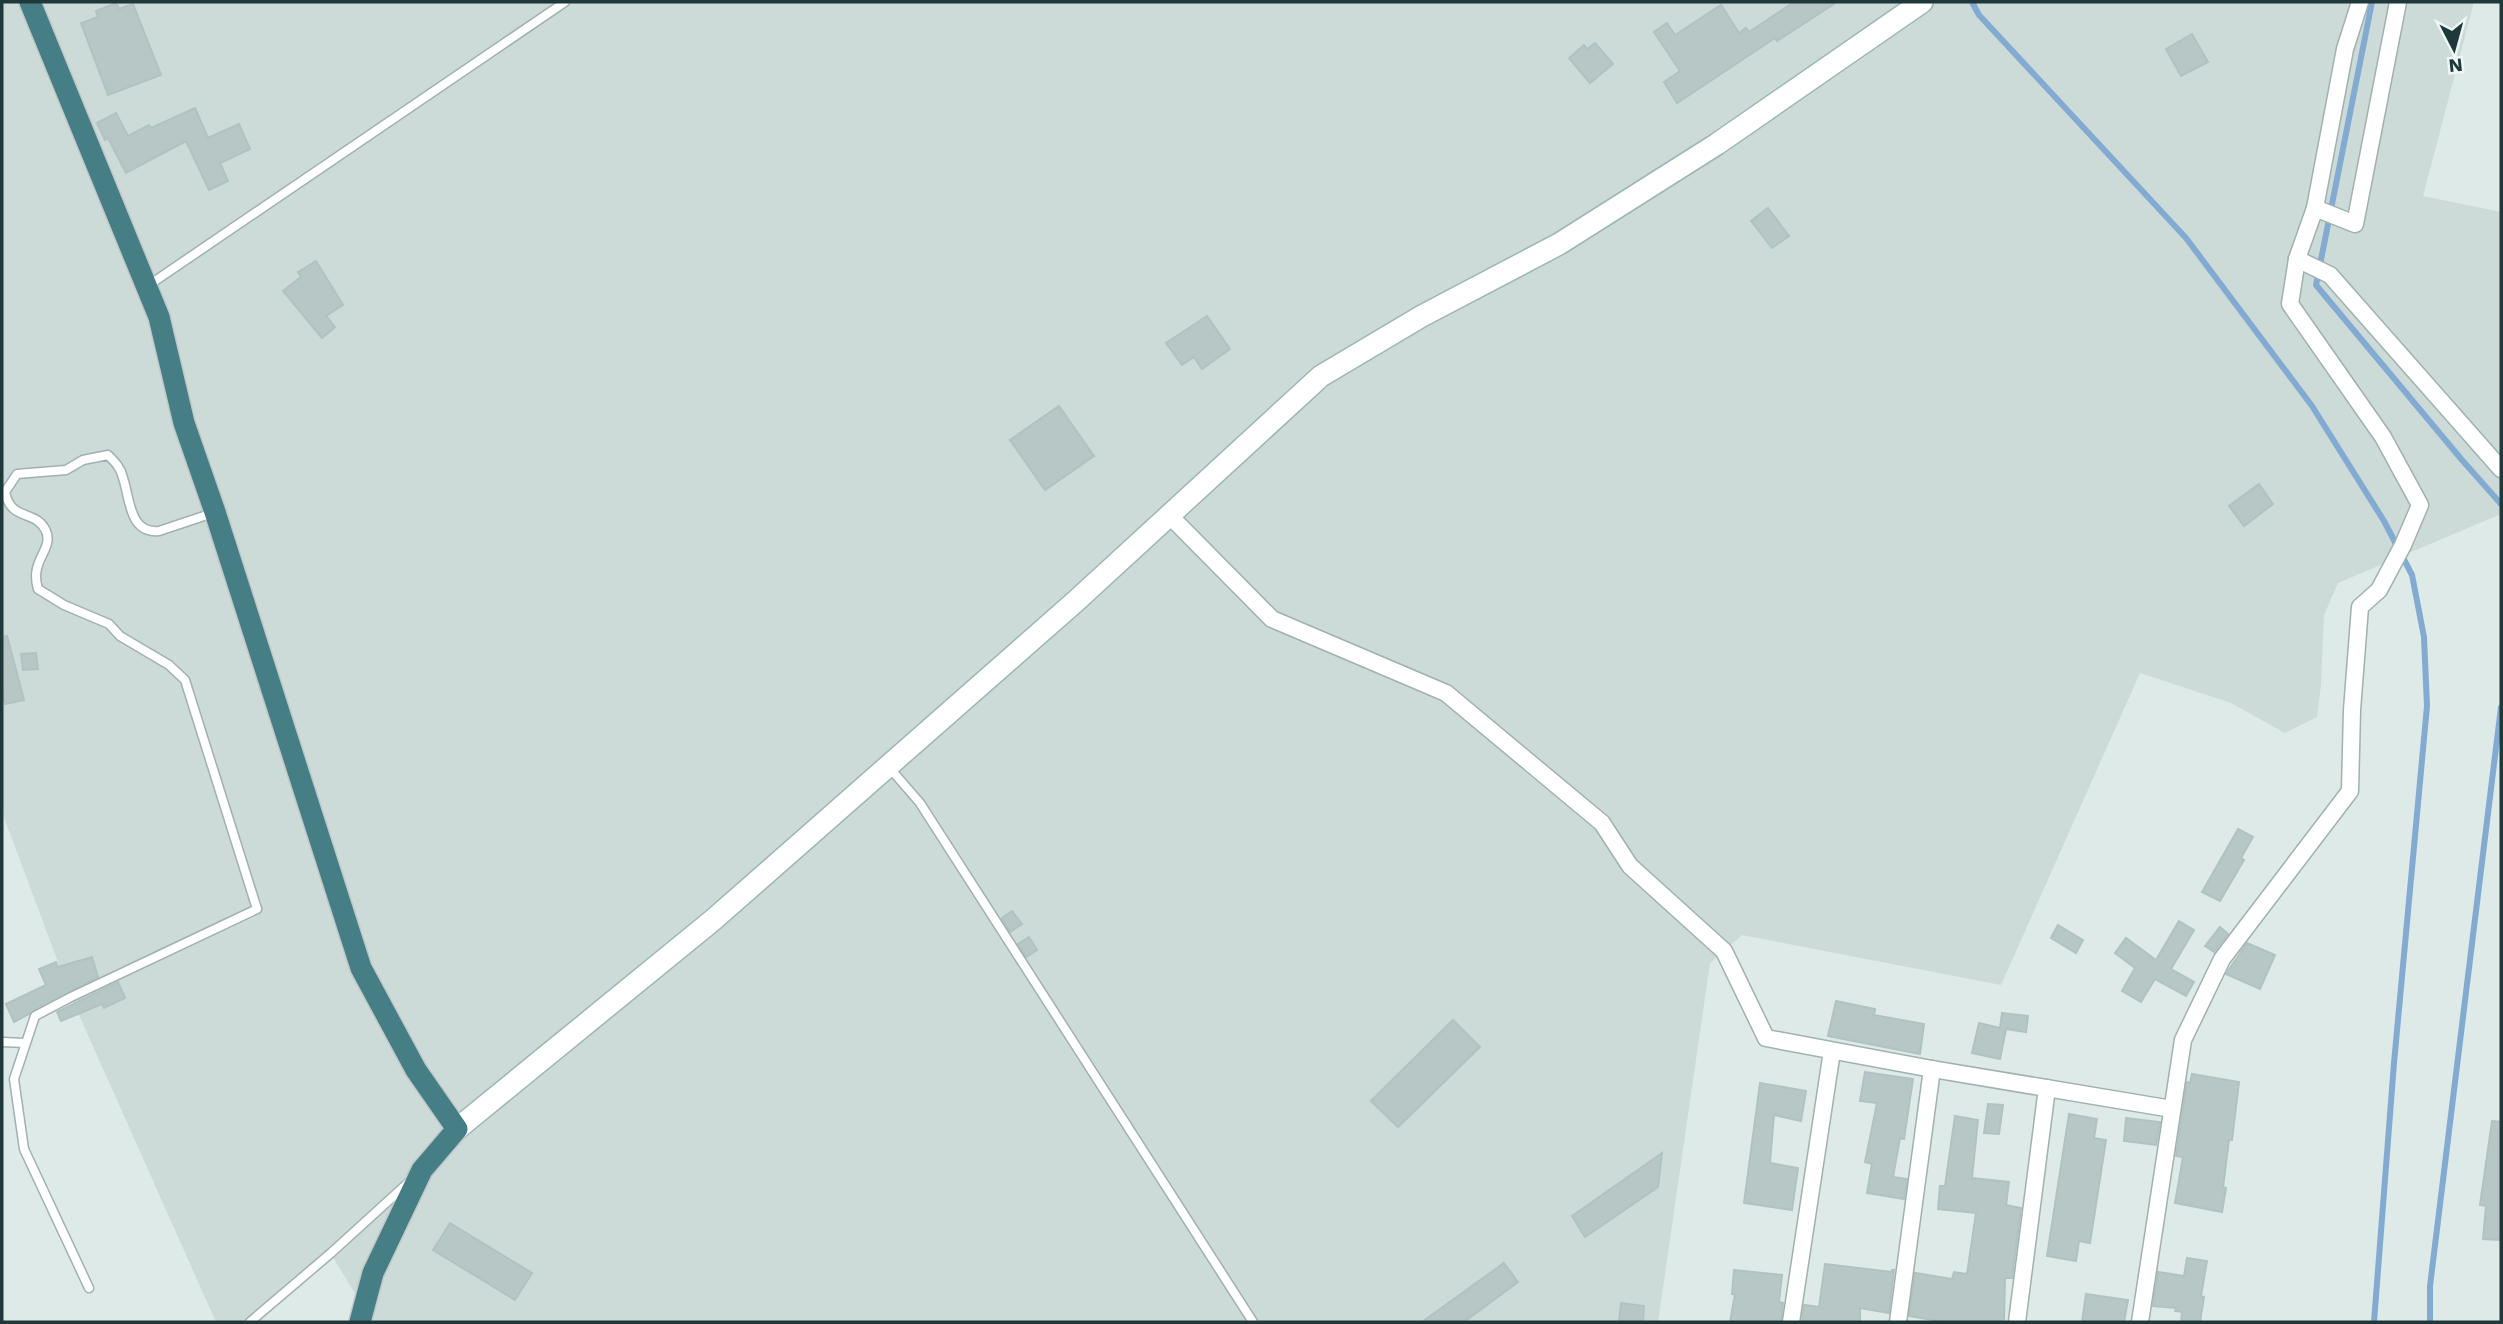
<svg xmlns="http://www.w3.org/2000/svg" width="2503" height="1324" font-family="'Work Sans',sans-serif">
	<style>
		.built { fill: #ccdad8 }
		.lines { fill: none; stroke-linecap: round; stroke-linejoin: round }
		.stream { stroke: #83abd2; stroke-width: 6 }
		.building { fill: #b6c7c5; stroke: #b0c3c2; stroke-width: 2 }
		.service-casing { stroke: #a0b1b0; stroke-width: 11 }
		.minor-casing { stroke: #a0b1b0; stroke-width: 19 }
		.secondary-casing { stroke: #9cb6b5; stroke-width: 24 }
		.trunk-casing { stroke: #c0c7c8; stroke-width: 24 }
		.service { stroke: #fff; stroke-width: 8 }
		.minor { stroke: #fff; stroke-width: 16 }
		.secondary { stroke: #fff; stroke-width: 21 }
		.trunk { stroke: #457e84; stroke-width: 21 }
	</style>
	<rect width="100%" height="100%" fill="#ddeae8"/>
	<polygon class="built" points="2,2 2474,2 2423,196 2501,212 2501,514 2338,583 2324,615 2321,685 2317,717 2285,733 2231,703 2140,673 2001,985 1742,935 1710,963 1658,1322 362,1322 365,1310 331,1254 250,1322 216,1322 71,997 2,812"/>
	<g class="lines">
		<g class="stream">
			<polyline points="1972,2 1979,15 2186,238 2312,406 2384,521 2412,575 2424,637 2427,706 2394,1063 2374,1322"/>
			<polyline points="2372,2 2316,285 2462,460 2501,504"/>
			<polyline points="2430,1322 2430,1286 2501,707"/>
		</g>
	</g>
	<g class="building">
		<polygon points="1794,2 1837,2 1777,41 1775,38 1677,103 1664,82 1680,71 1654,32 1667,23 1675,35 1721,5 1739,33 1746,28 1749,32"/>
		<polygon points="116,3 119,9 133,4 161,75 108,95 81,23 98,17 96,11"/>
		<polygon points="2192,34 2208,62 2181,76 2166,49"/>
		<polygon points="1595,43 1613,64 1590,83 1569,58 1584,45 1587,49"/>
		<polygon points="195,108 208,138 239,124 250,149 220,163 228,181 209,190 186,141 126,173 108,138 105,140 97,123 116,113 128,136 149,125 151,128"/>
		<polygon points="1768,208 1789,236 1772,248 1751,221"/>
		<polygon points="316,261 343,305 326,316 335,327 322,338 283,291 301,277 298,272"/>
		<polygon points="1207,316 1230,349 1202,369 1194,357 1182,365 1166,343"/>
		<polygon points="1059,406 1094,456 1045,490 1010,440"/>
		<polygon points="2259,484 2273,504 2244,526 2229,506"/>
		<polygon points="7,636 24,700 5,704 2,691 2,637"/>
		<polygon points="36,653 38,669 23,670 21,654"/>
		<polygon points="2238,829 2253,837 2241,858 2244,860 2220,901 2202,892"/>
		<polygon points="1012,911 1022,924 1010,932 1002,918"/>
		<polygon points="2179,921 2194,930 2171,969 2194,982 2186,996 2155,979 2141,1002 2122,991 2135,968 2115,953 2126,938 2156,960"/>
		<polygon points="2058,925 2083,940 2076,953 2051,938"/>
		<polygon points="2220,927 2228,934 2214,952 2205,946"/>
		<polygon points="1029,937 1037,950 1026,957 1018,944"/>
		<polygon points="2247,943 2275,955 2260,989 2226,974"/>
		<polygon points="92,957 98,977 14,1022 6,1004 46,985 39,969 56,962 58,967"/>
		<polygon points="118,982 125,998 104,1008 102,1004 61,1021 57,1012"/>
		<polygon points="1836,1001 1875,1009 1874,1015 1924,1024 1920,1054 1828,1036"/>
		<polygon points="2002,1013 2028,1016 2026,1032 2006,1029 2000,1059 1972,1053 1979,1023 2000,1028"/>
		<polygon points="1453,1020 1480,1047 1398,1127 1371,1101"/>
		<polygon points="1865,1072 1913,1079 1904,1139 1900,1138 1893,1177 1907,1179 1904,1199 1867,1193 1872,1164 1865,1162 1877,1103 1860,1101"/>
		<polygon points="2192,1074 2239,1082 2232,1140 2229,1140 2223,1187 2226,1188 2222,1212 2175,1203 2183,1157 2176,1156 2187,1082 2190,1083"/>
		<polygon points="1760,1083 1806,1091 1801,1121 1774,1115 1770,1163 1798,1168 1792,1210 1744,1203"/>
		<polygon points="1988,1104 2003,1105 1999,1134 1984,1133"/>
		<polygon points="2069,1114 2097,1119 2094,1138 2106,1140 2090,1243 2079,1241 2076,1261 2047,1256"/>
		<polygon points="1955,1116 1978,1120 1972,1178 2009,1182 2006,1205 2021,1208 2012,1278 2005,1278 2004,1322 1944,1322 1909,1316 1915,1273 1952,1279 1954,1272 1967,1274 1976,1213 1938,1209 1940,1186 1945,1186"/>
		<polygon points="2126,1118 2160,1122 2156,1145 2124,1141"/>
		<polygon points="2492,1121 2501,1122 2501,1240 2483,1239 2486,1206 2480,1205"/>
		<polygon points="1662,1153 1658,1187 1585,1237 1572,1216"/>
		<polygon points="450,1223 532,1273 515,1300 433,1250"/>
		<polygon points="2187,1258 2207,1261 2201,1296 2204,1297 2200,1322 2181,1322 2182,1312 2175,1311 2176,1308 2153,1306 2158,1272 2184,1276"/>
		<polygon points="1504,1263 1518,1282 1464,1322 1422,1322"/>
		<polygon points="1825,1264 1892,1272 1892,1270 1894,1270 1889,1313 1860,1308 1860,1322 1802,1322 1804,1305 1819,1307"/>
		<polygon points="1734,1270 1782,1275 1779,1302 1783,1303 1781,1322 1730,1322 1735,1294 1732,1294"/>
		<polygon points="2086,1294 2128,1300 2124,1322 2082,1322"/>
		<polygon points="1621,1303 1644,1306 1643,1322 1619,1322"/>
	</g>
	<g class="lines">
		<defs>
			<g id="service">
				<polyline points="149,285 565,2"/>
				<polyline points="888,766 920,803 1253,1322"/>
				<polyline points="2,1042 25,1043"/>
				<path d="M89 1288 24 1149 14 1079 35 1016 71 997 257 909 185 680 169 665 120 636 109 624 64 605 38 589C29 560 54 550 46 531 36 509 11 522 5 492L17 474 66 470 83 460 108 455C115 462 121 468 123 478 130 498 129 534 159 531L213 513"/>
				<polyline points="250,1322 331,1253 409,1182"/>
			</g>
			<g id="minor">
				<polyline points="2315,208 2355,224 2398,2"/>
				<polyline points="2297,259 2330,275 2501,469"/>
				<polyline points="1169,515 1272,619 1446,693 1602,823 1630,866 1724,951 1766,1038 1932,1069 2172,1109"/>
				<polyline points="1791,1322 1832,1051"/>
				<polyline points="1898,1322 1932,1069"/>
				<polyline points="2017,1322 2047,1088"/>
				<polyline points="2140,1322 2183,1040 2222,959 2350,791 2352,710 2360,607 2379,590 2403,545 2420,505 2383,437 2290,304 2297,259 2315,208 2345,49 2360,2"/>
			</g>
			<polyline id="secondary" points="457,1129 713,920 1076,601 1321,376 1422,316 1559,244 1717,144 1922,2"/>
			<polyline id="trunk" points="30,2 159,317 184,423 215,512 361,968 416,1070 457,1129 422,1170 373,1273 360,1322"/>
		</defs>
		<use href="#service" class="service-casing"/>
		<use href="#minor" class="minor-casing"/>
		<use href="#secondary" class="secondary-casing"/>
		<use href="#trunk" class="trunk-casing"/>
		<use href="#service" class="service"/>
		<use href="#minor" class="minor"/>
		<use href="#secondary" class="secondary"/>
		<use href="#trunk" class="trunk"/>
	</g>
	<rect width="2503" height="1324" fill="none" stroke="#1f3839" stroke-width="7"/>
	<g transform="translate(2454 49) rotate(174)" stroke="#eef7f5" stroke-width="5" paint-order="stroke">
	<path d="M0-5L12 26L0 18L-12 26Z" fill="#1f3839"/>
	<text y="-10" font-size="19" font-weight="bold" text-anchor="middle" fill="#1f3839">N</text>
	</g>
</svg>
